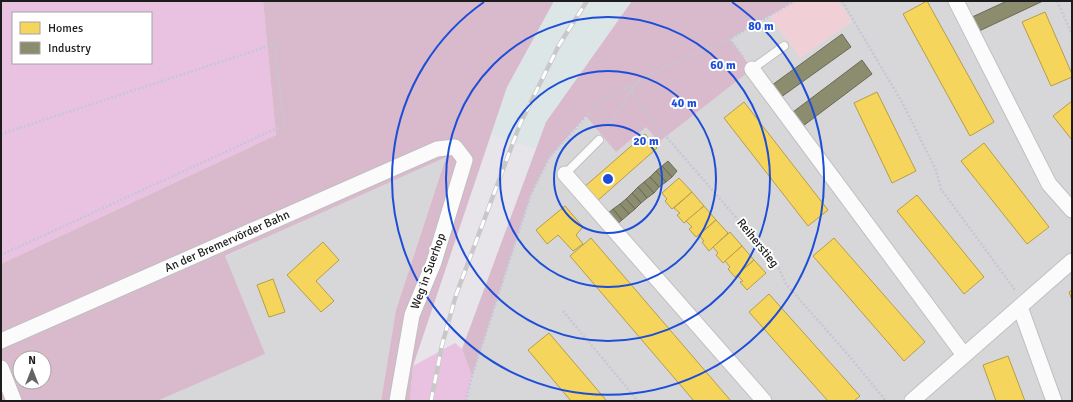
<svg xmlns="http://www.w3.org/2000/svg" width="1073" height="402" font-family="Signika,sans-serif">
	<style>
		.residential { fill: #d7d6d9 }
		.industrial { fill: #dce6e7 }
		.grass { fill: #e8c2e0; fill-rule: evenodd }
		.forest { fill: #d9b9cc; fill-rule: evenodd }
		.park { fill: #f1cfd7 }
		.homes { fill: #f6d55c; stroke: #b59e49 }
		.industry { fill: #8c8c6e; stroke: #6a6a55 }
		.lines { fill: none; stroke-linecap: round; stroke-linejoin: round }
		.service-casing { stroke: #c0bfc1; stroke-width: 10 }
		.minor-casing { stroke: #c0bfc1; stroke-width: 17 }
		.path { stroke: #c5c7d6; stroke-width: 2.5; stroke-dasharray: 2 2; stroke-linecap: butt }
		.service { stroke: #fbfbfc; stroke-width: 8 }
		.minor { stroke: #fbfbfc; stroke-width: 15 }
		.rail-casing { stroke: #c8c8c9; stroke-width: 4.5 }
		.rail { stroke: #fff; stroke-width: 3; stroke-dasharray: 9; stroke-linecap: butt }
		.ring { fill: none; stroke: #1d4ed8; stroke-width: 2 }
		.labels { text-anchor: middle; stroke-width: 4; stroke-linejoin: round; paint-order: stroke }
		.street-label { font-size: 12px; fill: #1c1c1c; stroke: #fff }
		.centre { fill: #1d4ed8; stroke: #fff; stroke-width: 2 }
		.ring-label { font-size: 12px; text-anchor: middle; font-weight: bold; fill: #1d4ed8; stroke: #fff; stroke-width: 4; stroke-linejoin: round; paint-order: stroke }
	</style>
	<rect width="100%" height="100%" fill="#e7e4ea"/>
	<g class="residential">
		<polygon points="838,1 1072,1 1072,401 466,401 472,376 531,194 549,158 587,116 647,127 659,142 751,69 730,39 770,16 800,58 852,21"/>
		<polygon points="446,156 396,310 381,401 157,401 264,354 224,257"/>
	</g>
	<polygon class="industrial" points="554,1 632,1 546,122 536,149 491,135 507,87"/>
	<g class="grass">
		<path d="M1 1H263L276 135 1 264ZM13 13H151V63H13Z"/>
		<polygon points="455,343 462,349 472,376 466,401 410,401 413,366"/>
	</g>
	<g class="forest">
		<path d="M263 1H554L507 87 413 366 410 401H381L396 310 446 157 225 256 265 354 157 401H1V264L276 135ZM20 358H44V382H20Z"/>
		<polygon points="632,1 795,1 730,39 752,69 659,142 646,127 616,152 586,116 549,158 531,194 472,376 462,349 546,122"/>
	</g>
	<polygon class="park" points="795,1 838,1 852,21 800,58 770,16"/>
	<g class="homes">
		<polygon points="927,1 994,122 970,136 903,14"/>
		<polygon points="1045,12 1072,74 1072,77 1051,86 1022,22"/>
		<polygon points="877,92 916,171 892,183 854,103"/>
		<polygon points="1072,101 1072,140 1053,116"/>
		<polygon points="744,102 828,210 808,226 724,118"/>
		<polygon points="645,134 657,148 596,202 583,188"/>
		<polygon points="984,143 1049,227 1027,244 961,161"/>
		<polygon points="679,178 692,192 672,209 665,201 667,199 662,193"/>
		<polygon points="692,192 704,206 684,223 677,215 680,213 674,208"/>
		<polygon points="917,195 984,277 964,294 897,211"/>
		<polygon points="565,206 583,227 576,235 583,244 573,251 558,235 547,244 536,230"/>
		<polygon points="704,206 716,220 696,237 689,229 692,227 686,221"/>
		<polygon points="716,220 728,233 709,251 702,242 704,241 699,235"/>
		<polygon points="730,232 742,246 723,263 716,255 718,253 713,247"/>
		<polygon points="591,238 731,401 694,401 570,256"/>
		<polygon points="834,238 925,342 904,361 813,256"/>
		<polygon points="323,242 339,260 316,281 334,301 321,312 287,275"/>
		<polygon points="742,246 754,260 735,277 728,269 730,267 725,261"/>
		<polygon points="754,260 766,273 747,290 740,282 743,281 737,275"/>
		<polygon points="273,279 285,312 269,317 257,285"/>
		<polygon points="1072,290 1072,300 1069,292"/>
		<polygon points="769,294 860,396 854,401 828,401 749,312"/>
		<polygon points="549,333 606,400 605,401 571,401 528,350"/>
		<polygon points="1008,356 1025,401 996,401 983,365"/>
	</g>
	<g class="industry">
		<polygon points="1007,1 1043,1 977,32 970,18"/>
		<polygon points="842,34 851,47 777,100 768,88"/>
		<polygon points="862,60 872,74 799,129 789,115"/>
		<polygon points="668,161 677,171 672,177 662,166"/>
		<polygon points="662,166 672,177 666,182 656,171"/>
		<polygon points="656,171 666,182 659,187 650,177"/>
		<polygon points="650,177 659,187 654,193 644,182"/>
		<polygon points="644,182 654,193 647,198 638,187"/>
		<polygon points="638,187 647,198 641,203 632,193"/>
		<polygon points="632,193 641,203 635,209 626,199"/>
		<polygon points="626,199 635,209 629,214 620,204"/>
		<polygon points="620,204 629,214 622,220 613,209"/>
		<polygon points="613,209 622,220 616,225 607,214"/>
	</g>
	<g class="lines">
		<defs>
			<g id="service">
				<polyline points="752,69 784,46"/>
				<polyline points="565,174 599,140"/>
			</g>
			<g id="minor">
				<polyline points="956,1 1049,184 1072,210"/>
				<polyline points="752,69 964,355"/>
				<polyline points="565,174 764,401"/>
				<polyline points="1020,307 1054,401"/>
				<polyline points="1,341 437,149 455,147 465,160 434,262 412,315 397,401"/>
				<polyline points="1,368 14,401"/>
				<polyline points="912,401 1072,261"/>
			</g>
		</defs>
		<use href="#service" class="service-casing"/>
		<use href="#minor" class="minor-casing"/>
		<g class="path">
			<polyline points="842,1 902,102 936,170 941,189 1015,290"/>
			<polyline points="1057,1 1072,34"/>
			<polyline points="730,39 743,57"/>
			<polyline points="629,86 644,111 778,266 786,284 850,357 886,401"/>
			<polyline points="606,129 637,82"/>
			<polyline points="1,134 275,44 284,125 1,255"/>
			<polyline points="563,311 638,401"/>
			<polyline points="466,401 472,376 531,194 549,158 598,103 667,66 730,39 795,1"/>
		</g>
		<use href="#service" class="service"/>
		<use href="#minor" class="minor"/>
		<defs>
			<polyline id="rail" points="431,401 442,345 456,295 520,124 559,45 587,1"/>
		</defs>
		<use href="#rail" class="rail-casing"/>
		<use href="#rail" class="rail"/>
	</g>
	<g class="ring">
		<circle cx="608" cy="179" r="54"/>
		<circle cx="608" cy="179" r="108"/>
		<circle cx="608" cy="179" r="162"/>
		<path d="M732 2A216 216 0 1 1 484 2"/>
	</g>
	<g class="labels">
		<g class="street-label">
			<text transform="translate(227 241) rotate(-24)" y="4">An der Bremervörder Bahn</text>
			<text transform="translate(758 243) rotate(51)" y="4">Reiherstieg</text>
			<text transform="translate(428 271) rotate(-70)" y="4">Weg in Suerhop</text>
		</g>
	</g>
	<circle cx="608" cy="179" r="6" class="centre"/>
	<g class="ring-label">
		<text x="761" y="30">80 m</text>
		<text x="723" y="69">60 m</text>
		<text x="684" y="107">40 m</text>
		<text x="646" y="145">20 m</text>
	</g>
	<rect width="1073" height="402" fill="none" stroke="#1c1c1c" stroke-width="4"/>
	<rect x="12" y="12" width="140" height="52" fill="#ffffff" stroke="#a4a4a4"/>
	<rect x="20" y="22" width="20" height="12" fill="#f6d55c" stroke="#a4a4a4"/>
	<text x="48" y="32" font-size="12" fill="#1c1c1c">Homes</text>
	<rect x="20" y="42" width="20" height="12" fill="#8c8c6e" stroke="#a4a4a4"/>
	<text x="48" y="52" font-size="12" fill="#1c1c1c">Industry</text>
	<g transform="translate(32 370)"><circle r="19" fill="#ffffff" stroke="#a4a4a4"/>
	<path d="M0-3L7 15L0 10L-7 15Z" fill="#636264"/>
	<text y="-6" font-size="11" font-weight="bold" text-anchor="middle" fill="#1c1c1c">N</text>
	</g>
</svg>
